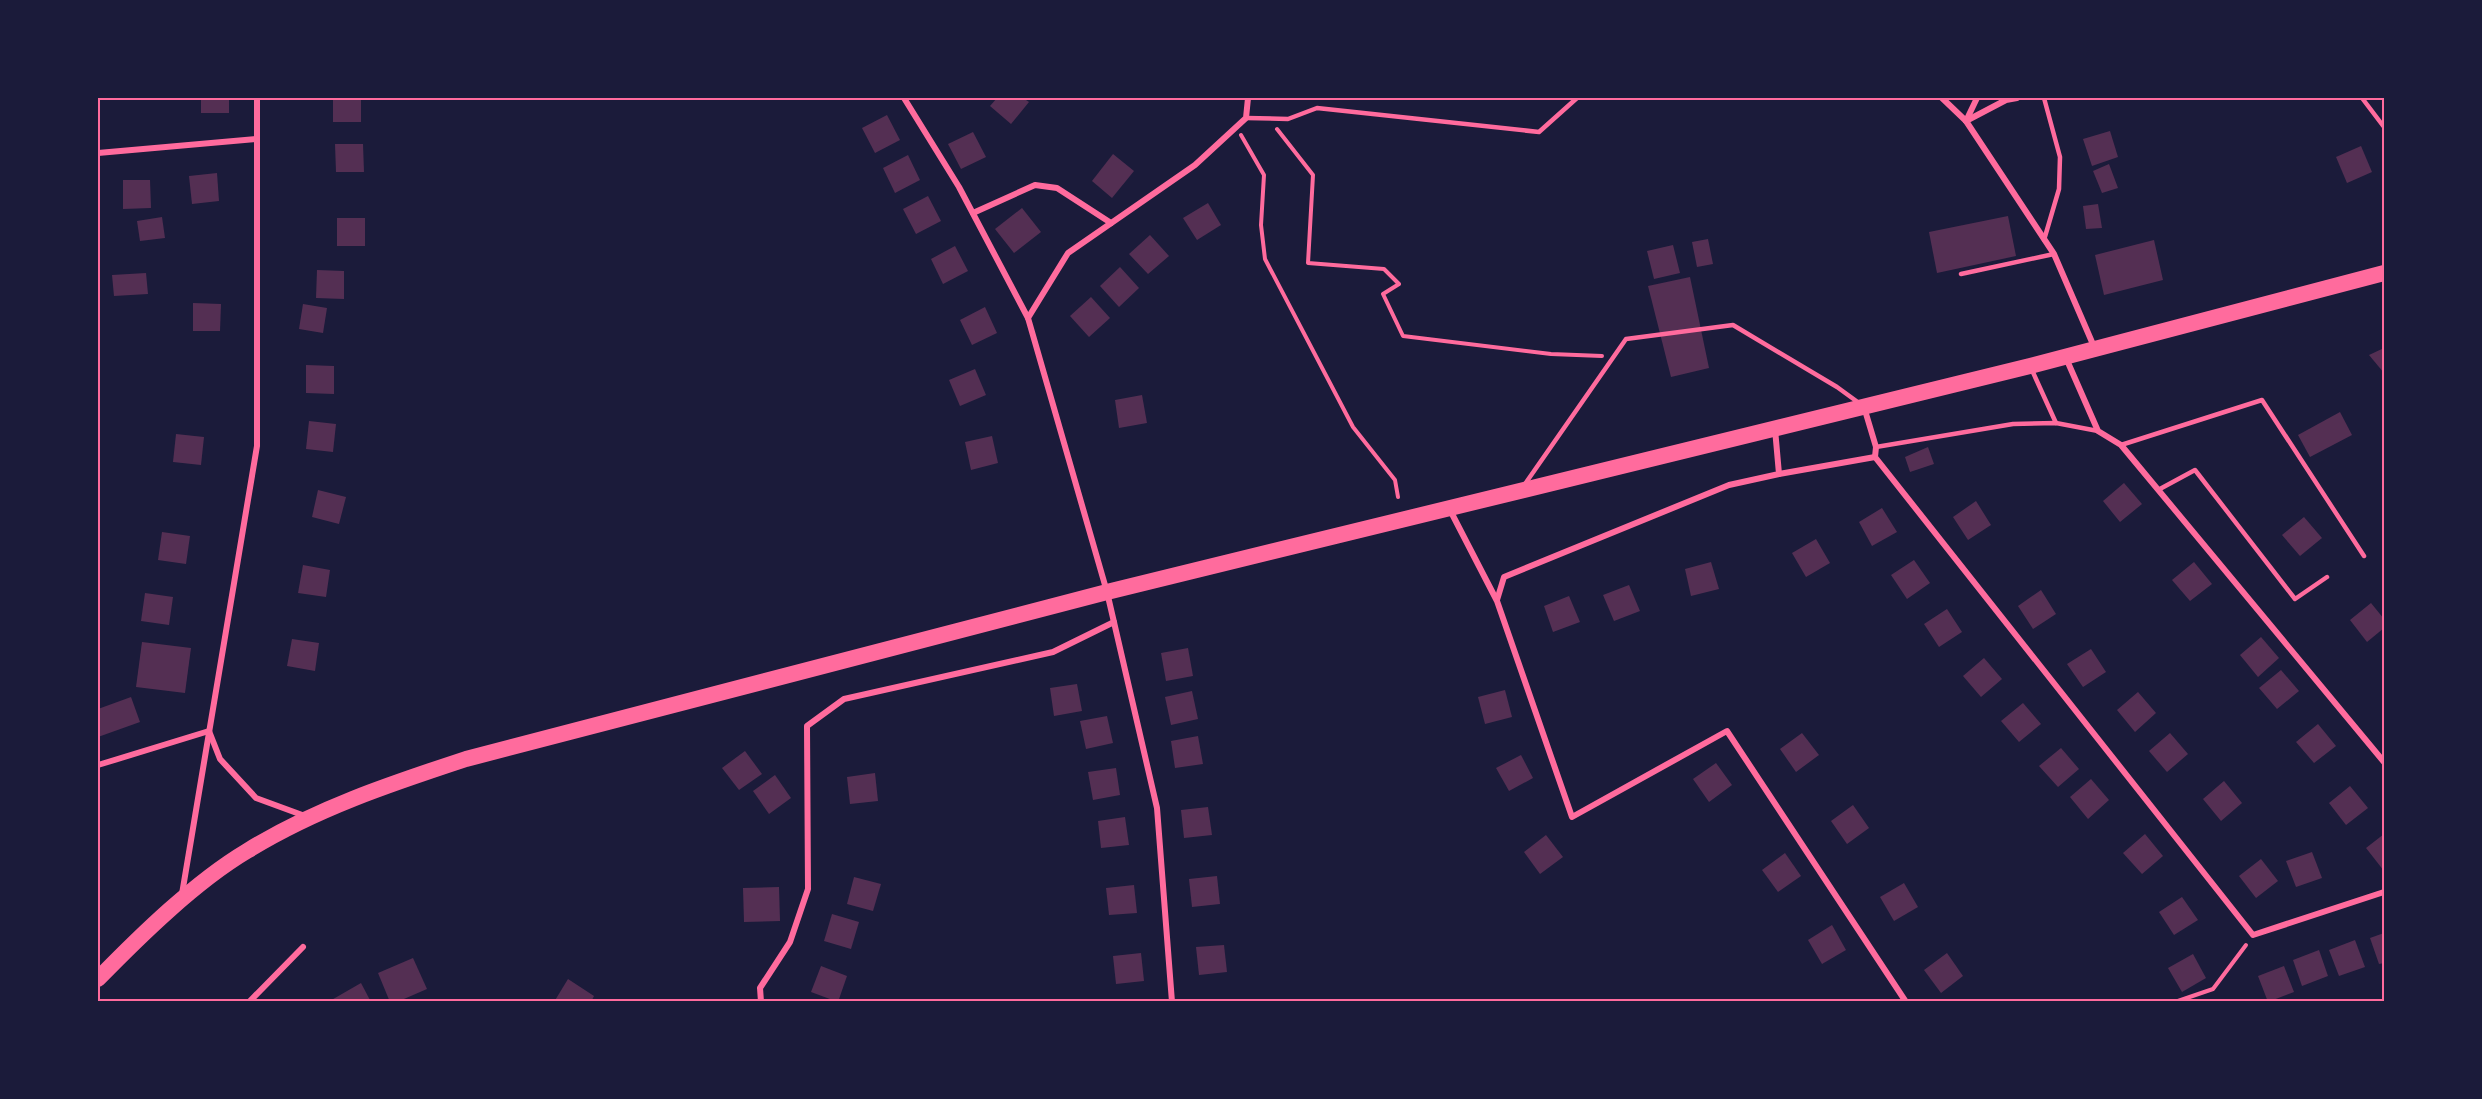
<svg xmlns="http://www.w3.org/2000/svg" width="2482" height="1099" font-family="'Noto Serif',serif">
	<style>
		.building { fill: #542f53 }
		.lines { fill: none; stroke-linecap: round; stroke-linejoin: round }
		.path { stroke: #ff6b9d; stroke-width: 4 }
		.service { stroke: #ff6b9d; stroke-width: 4.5 }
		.minor { stroke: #ff6b9d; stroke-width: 6 }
		.trunk { stroke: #ff6b9d; stroke-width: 16 }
		.neatline { fill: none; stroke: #ff6b9d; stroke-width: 2 }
	</style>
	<rect width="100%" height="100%" fill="#1b1b3a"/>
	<g class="building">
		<rect x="201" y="98" width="28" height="15"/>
		<rect x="333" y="98" width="28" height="24"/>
		<polygon points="997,98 1023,98 1029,102 1011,124 990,106"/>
		<polygon points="887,115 900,140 875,153 862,128"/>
		<polygon points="2110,131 2118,157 2092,166 2083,139"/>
		<polygon points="973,132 986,157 961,169 948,144"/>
		<polygon points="335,144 363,144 364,172 336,172"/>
		<polygon points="2361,146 2372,172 2347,183 2336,157"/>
		<polygon points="1113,154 1134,171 1112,198 1092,181"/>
		<polygon points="908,155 920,180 895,193 883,168"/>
		<polygon points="2109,164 2118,188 2102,193 2093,171"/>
		<polygon points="217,173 219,201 192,204 189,176"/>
		<polygon points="123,180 150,180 151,208 123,209"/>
		<polygon points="928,196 941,221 916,234 903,209"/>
		<polygon points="1208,203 1221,225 1197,240 1183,218"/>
		<polygon points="2098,204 2102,228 2086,229 2083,206"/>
		<polygon points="1022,208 1041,232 1014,253 995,229"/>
		<polygon points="2008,216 2016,256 1937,273 1929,232"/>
		<polygon points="162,217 165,238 140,241 137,221"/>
		<rect x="337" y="218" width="28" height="28"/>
		<polygon points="1150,235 1169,256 1148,274 1129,254"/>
		<polygon points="1708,239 1713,264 1697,267 1692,242"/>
		<polygon points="2154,240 2163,280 2104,295 2095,255"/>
		<polygon points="1673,245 1680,273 1654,279 1647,251"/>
		<polygon points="955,246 968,271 943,284 931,259"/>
		<polygon points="1120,267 1139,288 1119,307 1100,286"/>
		<polygon points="317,270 344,271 344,299 316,298"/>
		<polygon points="146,273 148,294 114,296 112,275"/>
		<polygon points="1690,277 1709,368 1671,377 1648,286"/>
		<polygon points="1091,297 1110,318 1089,337 1070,316"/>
		<polygon points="193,303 221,304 220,331 193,331"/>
		<polygon points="303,304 327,308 323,333 299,329"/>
		<polygon points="985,307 997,333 972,345 960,320"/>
		<polygon points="2384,348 2384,373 2369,355"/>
		<polygon points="306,365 334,366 334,394 306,393"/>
		<polygon points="975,369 986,395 960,406 949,380"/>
		<polygon points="1142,395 1147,423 1119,428 1115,400"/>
		<polygon points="2340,412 2352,435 2310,457 2298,435"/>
		<polygon points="309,421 336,424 333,452 306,449"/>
		<polygon points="176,434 204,437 201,465 173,462"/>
		<polygon points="992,436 998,463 971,470 965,442"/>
		<polygon points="1928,447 1934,464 1910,472 1905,457"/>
		<polygon points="2124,483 2142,504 2120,522 2103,501"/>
		<polygon points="318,490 346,497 339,524 312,517"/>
		<polygon points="1976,501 1991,525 1968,540 1953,517"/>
		<polygon points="1882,508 1897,532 1872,546 1859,522"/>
		<polygon points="2304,517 2322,538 2300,556 2282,535"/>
		<polygon points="162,532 190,536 186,564 158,560"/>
		<polygon points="1816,539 1830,563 1806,577 1792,553"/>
		<polygon points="1914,560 1930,583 1907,599 1891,575"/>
		<polygon points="1711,562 1719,589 1691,596 1685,569"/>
		<polygon points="2194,562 2212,584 2190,601 2172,580"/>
		<polygon points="303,565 330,570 326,597 298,593"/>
		<polygon points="1629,585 1640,611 1614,621 1603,595"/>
		<polygon points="2041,590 2056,614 2033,629 2018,606"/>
		<polygon points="145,593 173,597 169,625 141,621"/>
		<polygon points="1569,596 1580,622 1553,632 1544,606"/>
		<polygon points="2371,603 2384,619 2384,628 2367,642 2350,620"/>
		<polygon points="1947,609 1962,632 1939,647 1924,624"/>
		<polygon points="2261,637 2279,658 2258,677 2240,655"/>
		<polygon points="292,639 319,643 315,671 287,666"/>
		<polygon points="142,642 191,648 185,693 136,687"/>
		<polygon points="1188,648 1193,676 1166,681 1161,653"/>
		<polygon points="2091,649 2106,672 2083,687 2067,664"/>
		<polygon points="1984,658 2002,679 1981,697 1963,676"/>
		<polygon points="2281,670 2299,691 2277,709 2259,688"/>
		<polygon points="1077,684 1082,711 1054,716 1050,688"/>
		<polygon points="1505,690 1512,717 1485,724 1478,697"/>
		<polygon points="1192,691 1198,719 1171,725 1165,697"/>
		<polygon points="2138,692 2156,713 2135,732 2117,710"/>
		<polygon points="131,697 140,722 98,737 98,709"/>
		<polygon points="2023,703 2041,724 2019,742 2001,721"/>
		<polygon points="1107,716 1113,743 1086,749 1080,721"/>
		<polygon points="2318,724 2336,746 2314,763 2296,742"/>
		<polygon points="1802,733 1819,755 1796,772 1780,749"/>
		<polygon points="2170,733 2188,754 2167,772 2149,751"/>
		<polygon points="1198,736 1203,764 1175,768 1171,741"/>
		<polygon points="2061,748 2079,769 2058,787 2039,766"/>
		<polygon points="745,751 762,774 739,790 722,768"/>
		<polygon points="1521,755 1533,778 1509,791 1496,768"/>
		<polygon points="1716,763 1732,785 1709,802 1693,779"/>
		<polygon points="1116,768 1120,795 1093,800 1088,772"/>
		<polygon points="875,773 878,801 850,804 847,777"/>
		<polygon points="775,775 791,798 769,814 753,791"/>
		<polygon points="2091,779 2109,800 2088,819 2070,797"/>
		<polygon points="2224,781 2242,803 2221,821 2203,799"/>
		<polygon points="2350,786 2368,808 2346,825 2329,803"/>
		<polygon points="1853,805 1869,828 1847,844 1831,821"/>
		<polygon points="1208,807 1212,835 1184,838 1181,810"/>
		<polygon points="1125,817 1129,845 1101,848 1098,821"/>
		<polygon points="2145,834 2163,856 2142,874 2123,853"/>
		<polygon points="2384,834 2384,871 2366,848"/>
		<polygon points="1546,835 1563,857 1540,874 1524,852"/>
		<polygon points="2312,852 2322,878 2296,887 2286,861"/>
		<polygon points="1785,853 1801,876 1778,892 1762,870"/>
		<polygon points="2261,859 2278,881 2256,898 2239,876"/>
		<polygon points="1217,876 1220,904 1192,907 1189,879"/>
		<polygon points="854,877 881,884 873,911 847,904"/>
		<polygon points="1904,883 1918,907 1894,921 1880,897"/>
		<polygon points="1134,885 1137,913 1109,915 1106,888"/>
		<polygon points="779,887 780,921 744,922 743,888"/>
		<polygon points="2182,897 2198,920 2174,935 2159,912"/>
		<polygon points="832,914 859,922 851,949 824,941"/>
		<polygon points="1832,925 1846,950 1822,964 1808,940"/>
		<polygon points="2384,933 2384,963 2379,964 2370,938"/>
		<polygon points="2355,940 2365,967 2339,976 2329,950"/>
		<polygon points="1224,945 1227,972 1199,975 1196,947"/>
		<polygon points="2319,950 2328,976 2302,986 2293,960"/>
		<polygon points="1141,953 1144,981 1116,984 1113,956"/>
		<polygon points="1947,953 1963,976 1941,993 1924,970"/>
		<polygon points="2193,954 2206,978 2182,992 2168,968"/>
		<polygon points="413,958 427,989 397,1002 390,1002 378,973"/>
		<polygon points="821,966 847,976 838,1002 811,992"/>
		<polygon points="2284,966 2294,992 2268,1002 2258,976"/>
		<polygon points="568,979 594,996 591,1002 554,1002"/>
		<polygon points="361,983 371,1002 328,1002"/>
	</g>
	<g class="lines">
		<g class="path">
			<polyline points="1277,129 1313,175 1308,263 1384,269 1399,284 1383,294 1403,336 1551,354 1602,356"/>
			<polyline points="1241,135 1264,175 1261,225 1265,259 1353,427 1395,480 1398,497"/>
			<polyline points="2175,1002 2213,989 2246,945"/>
		</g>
		<g class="service">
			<polyline points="2044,98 2060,157 2059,189 2044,240"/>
			<polyline points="2362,98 2384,127"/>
			<polyline points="1246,118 1288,119 1317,108 1539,132 1577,98"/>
			<polyline points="1961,274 2054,254"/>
			<polyline points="2031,368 2056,423"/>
			<polyline points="2121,445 2262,400 2364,556"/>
			<polyline points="1876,447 2013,424 2056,423 2098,431"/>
			<polyline points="1525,484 1626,339 1733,325 1837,387 1859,403"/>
			<polyline points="2158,490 2195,470 2295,599 2327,577"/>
		</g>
		<g class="minor">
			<polyline points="904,98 959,187 1028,318"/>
			<polyline points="1942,98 1966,121 2054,254 2095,349"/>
			<polyline points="1966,121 2006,100 2017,98"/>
			<polyline points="1966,121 1977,98"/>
			<polyline points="98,153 257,139"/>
			<polyline points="973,213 1035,185 1057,188 1111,223"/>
			<polyline points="2066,358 2098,431 2121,445 2384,762"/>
			<polyline points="1864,407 1876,447 1875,457 2253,935 2384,892"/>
			<polyline points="1779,474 1875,457"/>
			<polyline points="1450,510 1497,601 1572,817 1727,731 1906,1002"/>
			<polyline points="1497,600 1504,577 1729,485 1779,474 1775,429"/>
			<polyline points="98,765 209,731 220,759 256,798 305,816"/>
			<polyline points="182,894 257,446 257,98"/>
			<polyline points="249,1002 303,947"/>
			<polyline points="761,1002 760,988 790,942 808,889 807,726 844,699 1053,652 1114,622"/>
			<polyline points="1172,1002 1157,808 1107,592 1028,318 1068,253 1195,165 1246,118 1248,98"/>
		</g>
		<path class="trunk" d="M98 979C140 936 195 882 247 851 315 809 390 784 466 759L1107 592 2030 366 2384 273"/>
	</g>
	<rect width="2482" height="1099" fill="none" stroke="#1b1b3a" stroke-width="198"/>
	<rect x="99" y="99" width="2284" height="901" class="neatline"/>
</svg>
